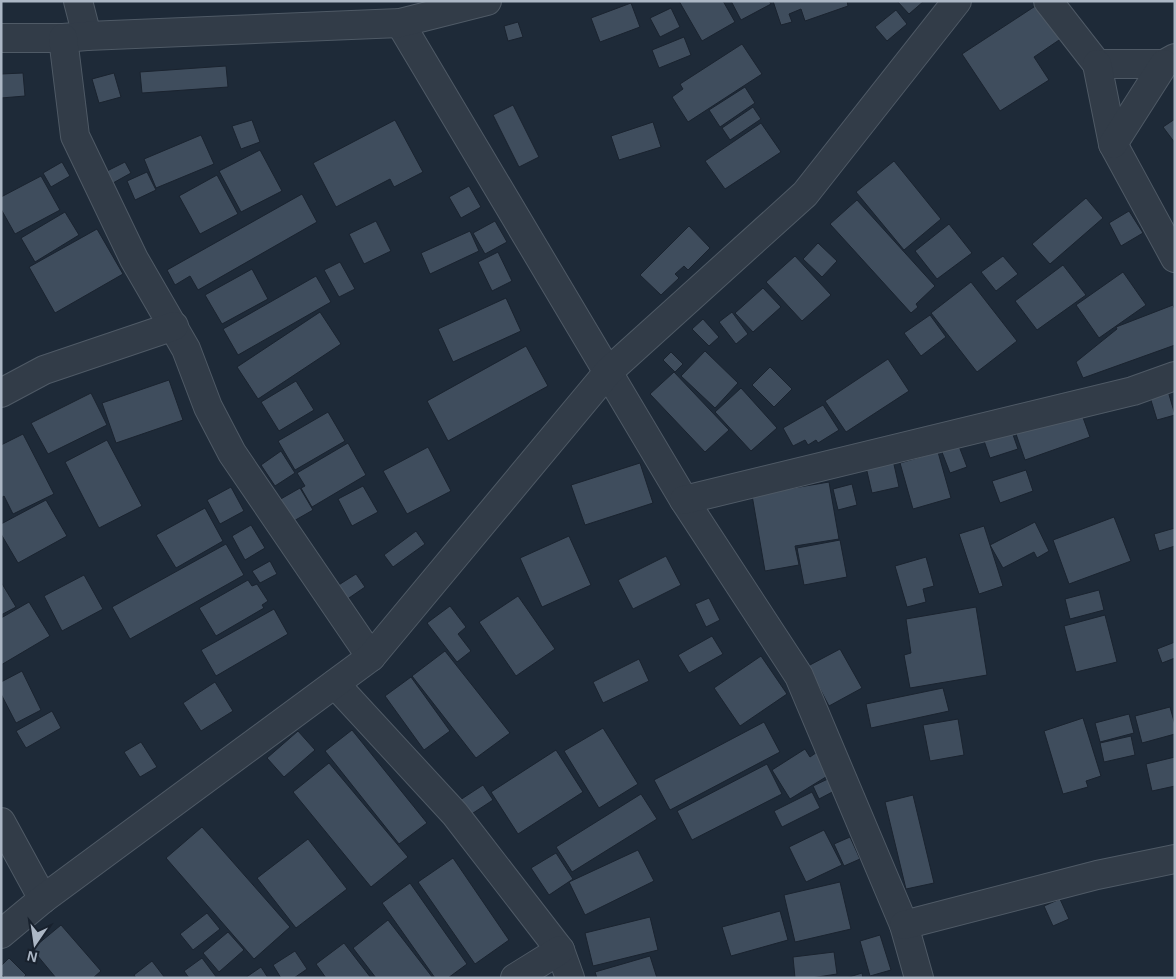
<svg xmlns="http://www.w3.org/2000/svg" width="1176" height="979" font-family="Arial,sans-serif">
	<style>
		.building { fill: #3f4d5d; stroke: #1a232f }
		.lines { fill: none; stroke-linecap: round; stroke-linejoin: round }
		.street-casing { stroke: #4f5a66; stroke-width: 30 }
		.street { stroke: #323c48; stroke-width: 28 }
	</style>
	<rect width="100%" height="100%" fill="#1e2a38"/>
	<g class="building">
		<polygon points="679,1 723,1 735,22 702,41"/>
		<polygon points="731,1 769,1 771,4 741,20"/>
		<polygon points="773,1 847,1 848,6 805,21 801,9 789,14 792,22 781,25"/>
		<polygon points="897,1 924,1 909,14"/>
		<polygon points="1043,1 1065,36 1034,57 1049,80 1000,111 962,54"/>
		<polygon points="631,3 640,27 600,42 591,18"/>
		<polygon points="671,8 680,27 660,37 650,18"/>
		<polygon points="896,10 907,24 887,41 875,27"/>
		<polygon points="518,22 523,37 508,41 504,26"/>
		<polygon points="684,37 691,55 659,68 652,50"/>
		<polygon points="742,44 762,74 688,122 672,97 683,89 680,84"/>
		<polygon points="226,66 228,87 142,93 140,72"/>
		<polygon points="23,73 25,96 1,98 1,74"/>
		<polygon points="114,73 121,97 99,103 92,79"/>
		<polygon points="745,87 755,103 720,127 709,110"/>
		<polygon points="513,105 539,157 519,167 493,115"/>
		<polygon points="753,107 761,119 730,140 722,128"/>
		<polygon points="1175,119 1175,143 1163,127"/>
		<polygon points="252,120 260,142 241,149 232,126"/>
		<polygon points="395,120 423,172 394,187 390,179 336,207 313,163"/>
		<polygon points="653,122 661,147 619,160 611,136"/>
		<polygon points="761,123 781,152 725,189 705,161"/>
		<polygon points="201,135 214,164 156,188 144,159"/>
		<polygon points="260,150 282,191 241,212 219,171"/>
		<polygon points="894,161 941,219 904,250 856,192"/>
		<polygon points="62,162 70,176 51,187 43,173"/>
		<polygon points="125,162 131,173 113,183 107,171"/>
		<polygon points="147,172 156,190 135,200 127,181"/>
		<polygon points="217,175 238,214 200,234 179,196"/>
		<polygon points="41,176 60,210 15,234 1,209 1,197"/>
		<polygon points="469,186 481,207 461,218 449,197"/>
		<polygon points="302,194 317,222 198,290 190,276 175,285 167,270"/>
		<polygon points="1086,198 1103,218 1050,264 1032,244"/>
		<polygon points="857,200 935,286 916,304 918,307 911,313 830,224"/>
		<polygon points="1129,211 1143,233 1121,246 1109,223"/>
		<polygon points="65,212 79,235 35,262 21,238"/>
		<polygon points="376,221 391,251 364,264 349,234"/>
		<polygon points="495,221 507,242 485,254 473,233"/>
		<polygon points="949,224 972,253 937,279 915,251"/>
		<polygon points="689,226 710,248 688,270 684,266 675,274 679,278 661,295 640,275"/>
		<polygon points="97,229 123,274 55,313 29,267"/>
		<polygon points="470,231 479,251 430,274 421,253"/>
		<polygon points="818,243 837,261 822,277 803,259"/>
		<polygon points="498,252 512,281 492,291 478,262"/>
		<polygon points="795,256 831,295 802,321 766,282"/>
		<polygon points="1003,256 1018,274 996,291 981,272"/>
		<polygon points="340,262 355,289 339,297 324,270"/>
		<polygon points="1063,265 1086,295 1037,330 1015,301"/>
		<polygon points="252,269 268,299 222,324 205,295"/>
		<polygon points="1123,272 1146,305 1099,338 1076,305"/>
		<polygon points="316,276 331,302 238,355 223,329"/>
		<polygon points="971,282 1017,341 977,372 931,313"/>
		<polygon points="763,288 781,307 753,332 735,313"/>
		<polygon points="506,298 521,331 453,362 438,329"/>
		<polygon points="1173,305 1175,310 1175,345 1083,378 1076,362 1117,329 1116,327"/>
		<polygon points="320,312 341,344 258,399 237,367"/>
		<polygon points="732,312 748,334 736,344 719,322"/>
		<polygon points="930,315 946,337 921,356 904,333"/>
		<polygon points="703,319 719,337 709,346 692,329"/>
		<polygon points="526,346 548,386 448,441 427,401"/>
		<polygon points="705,351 738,383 715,408 681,376"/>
		<polygon points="671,352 683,364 675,372 663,360"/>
		<polygon points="888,359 909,391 846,432 825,401"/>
		<polygon points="770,367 792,389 774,407 752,385"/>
		<polygon points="674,372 729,430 705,452 650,394"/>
		<polygon points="169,380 183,420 116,443 102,403"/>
		<polygon points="296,381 314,410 279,431 261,402"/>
		<polygon points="741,388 777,428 751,451 715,412"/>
		<polygon points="1168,391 1175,415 1157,420 1150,397"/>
		<polygon points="91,393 107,425 48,454 31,423"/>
		<polygon points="823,405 839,430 818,443 816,440 808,445 805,440 793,446 783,428"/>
		<polygon points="328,412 345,441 295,470 278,441"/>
		<polygon points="1081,412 1090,437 1025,460 1016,434"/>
		<polygon points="1011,429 1018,449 990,458 983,438"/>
		<polygon points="23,434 54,494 13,514 4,496 1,498 1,445"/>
		<polygon points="107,440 142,506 99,528 65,462"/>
		<polygon points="957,441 967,467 950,473 940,447"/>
		<polygon points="348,443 366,475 312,507 301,488 305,486 297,473"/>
		<polygon points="428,447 451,491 407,514 383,471"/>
		<polygon points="281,451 295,473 275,486 261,465"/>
		<polygon points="938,452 951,498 913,509 900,463"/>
		<polygon points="893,460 899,487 872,493 866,467"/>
		<polygon points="640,463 653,503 585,525 571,485"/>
		<polygon points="1026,470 1033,491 1000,503 992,481"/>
		<polygon points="829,482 839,539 795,546 799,565 765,571 752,495"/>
		<polygon points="852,484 857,505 838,510 833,489"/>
		<polygon points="363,486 378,512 352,526 338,499"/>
		<polygon points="231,487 244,511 220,524 207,500"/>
		<polygon points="300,488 313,510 292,522 279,500"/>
		<polygon points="46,500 67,536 18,563 1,534 1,524"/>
		<polygon points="205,508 223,541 176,568 156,535"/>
		<polygon points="1114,517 1131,561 1069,584 1053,540"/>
		<polygon points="1035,522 1049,551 1037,558 1034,552 1003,568 990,545"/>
		<polygon points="251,525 265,548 245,560 232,536"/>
		<polygon points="984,526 1003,586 979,594 959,534"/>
		<polygon points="1175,528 1175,546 1159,551 1154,534"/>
		<polygon points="416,531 425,544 393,567 384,555"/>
		<polygon points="569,536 591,585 542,607 520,558"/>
		<polygon points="840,540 847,577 804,585 797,548"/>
		<polygon points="226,544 244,575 130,639 112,607"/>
		<polygon points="666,556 681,585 633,609 618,580"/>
		<polygon points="926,557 934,586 923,589 926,602 907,607 895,566"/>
		<polygon points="270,561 277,574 260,583 252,571"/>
		<polygon points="356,574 365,587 346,600 337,586"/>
		<polygon points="84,575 103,609 62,631 44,596"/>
		<polygon points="248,580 252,586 257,584 268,601 262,605 264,608 216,636 199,608"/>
		<polygon points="1,582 16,607 1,615"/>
		<polygon points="1099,590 1104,610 1070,619 1065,599"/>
		<polygon points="518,596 555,649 516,676 479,622"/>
		<polygon points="709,598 720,620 706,627 695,604"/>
		<polygon points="29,602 50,636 1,665 1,618"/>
		<polygon points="450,606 466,627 458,634 471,651 457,662 427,623"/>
		<polygon points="976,607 987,675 910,688 904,655 911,653 906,619"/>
		<polygon points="274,609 288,634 216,676 201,650"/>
		<polygon points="1105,615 1117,662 1076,672 1064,626"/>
		<polygon points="712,636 723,654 689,673 678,655"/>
		<polygon points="1175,642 1175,658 1162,663 1157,649"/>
		<polygon points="840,649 862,688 829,706 808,666"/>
		<polygon points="445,651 510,733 476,758 412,676"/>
		<polygon points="761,656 787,694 740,726 714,688"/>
		<polygon points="639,659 649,681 603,703 593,682"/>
		<polygon points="22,671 41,710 16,723 1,694 1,682"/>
		<polygon points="411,677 450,731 424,750 385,696"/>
		<polygon points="215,682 233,711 201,731 183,703"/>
		<polygon points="943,688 949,711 871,728 866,704"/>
		<polygon points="1170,707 1175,725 1175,734 1142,743 1135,716"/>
		<polygon points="52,711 61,728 26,748 16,731"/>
		<polygon points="1129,714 1134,733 1100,742 1095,723"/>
		<polygon points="1083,718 1101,776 1086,781 1088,787 1063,794 1044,731"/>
		<polygon points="958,719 964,755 930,761 923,725"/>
		<polygon points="764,722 780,752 670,810 654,780"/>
		<polygon points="603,728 638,784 599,808 564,751"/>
		<polygon points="352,730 427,823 399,844 325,751"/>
		<polygon points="298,731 315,750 284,777 267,758"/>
		<polygon points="1131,736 1135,755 1104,762 1100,743"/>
		<polygon points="141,742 157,767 140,777 124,752"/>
		<polygon points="805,749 810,757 820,750 834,772 790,799 772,770"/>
		<polygon points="556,750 583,792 518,834 491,792"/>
		<polygon points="1175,757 1175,786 1152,791 1146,764"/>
		<polygon points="329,763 408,857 371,887 293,792"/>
		<polygon points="767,764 782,794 692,840 677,811"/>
		<polygon points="832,777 838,789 819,799 813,786"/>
		<polygon points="483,785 493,800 467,817 457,802"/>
		<polygon points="812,792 820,808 782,827 774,811"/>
		<polygon points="641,794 657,819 572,872 556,847"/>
		<polygon points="913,795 934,883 906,889 885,802"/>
		<polygon points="202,827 290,927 254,959 166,858"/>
		<polygon points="824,830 842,865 806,882 789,847"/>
		<polygon points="850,837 860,859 844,866 834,844"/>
		<polygon points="308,839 347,889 296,928 257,878"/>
		<polygon points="638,850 654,881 585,915 569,882"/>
		<polygon points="556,853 573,879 549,895 531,868"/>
		<polygon points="453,858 509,940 475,964 418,882"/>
		<polygon points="840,882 851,929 795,942 784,895"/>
		<polygon points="410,883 467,964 448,978 435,978 382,903"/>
		<polygon points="1060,899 1069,919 1053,926 1044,906"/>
		<polygon points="780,911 788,940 731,956 722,927"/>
		<polygon points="207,913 220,929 193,950 180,934"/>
		<polygon points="650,917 658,950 593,966 585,933"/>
		<polygon points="388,920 433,978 376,978 353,948"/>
		<polygon points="61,925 101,971 93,978 56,978 32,949"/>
		<polygon points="228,932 244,950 219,972 203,953"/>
		<polygon points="880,935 891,970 870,976 860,941"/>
		<polygon points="344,943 371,978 326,978 316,964"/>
		<polygon points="295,951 307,969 294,978 281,978 273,965"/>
		<polygon points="834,952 837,974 811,978 795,978 793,957"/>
		<polygon points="650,956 657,978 597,978 595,972"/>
		<polygon points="9,958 26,975 23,978 5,978 1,974 1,966"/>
		<polygon points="202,958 217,978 189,978 184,971"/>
		<polygon points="152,961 165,978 136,978 134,975"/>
		<polygon points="261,967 268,978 245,978"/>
		<polygon points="862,973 863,978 846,978"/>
	</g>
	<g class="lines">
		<defs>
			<g id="street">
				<polyline points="78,1 87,36"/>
				<polyline points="1048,1 1097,64 1164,64 1175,58"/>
				<polyline points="400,23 684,500 799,676 904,925 919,978"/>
				<polyline points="1,38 63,38 87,36 400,23 487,1"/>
				<polyline points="63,38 75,136 134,259 186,349 208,407 232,453 371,657"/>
				<polyline points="1097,64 1113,144 1175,258"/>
				<polyline points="1113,144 1164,64"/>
				<polyline points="1,393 44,370 174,326"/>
				<polyline points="684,500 1133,391 1175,376"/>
				<polyline points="335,684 455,814 560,950 570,978"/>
				<polyline points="1,822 43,899"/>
				<polyline points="904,925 1097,875 1175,859"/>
				<polyline points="1,934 43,899 371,657 608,372 805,194 957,1"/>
				<polyline points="515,978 560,950"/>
			</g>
		</defs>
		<use href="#street" class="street-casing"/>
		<use href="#street" class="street"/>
	</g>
	<rect width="1176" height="979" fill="none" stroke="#acb7c5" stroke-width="5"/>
	<g transform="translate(35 944) rotate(193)" stroke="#18212d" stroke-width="4" paint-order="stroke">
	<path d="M0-4L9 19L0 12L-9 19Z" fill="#acb7c5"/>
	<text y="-8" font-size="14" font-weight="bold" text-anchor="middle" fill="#acb7c5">N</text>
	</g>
</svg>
